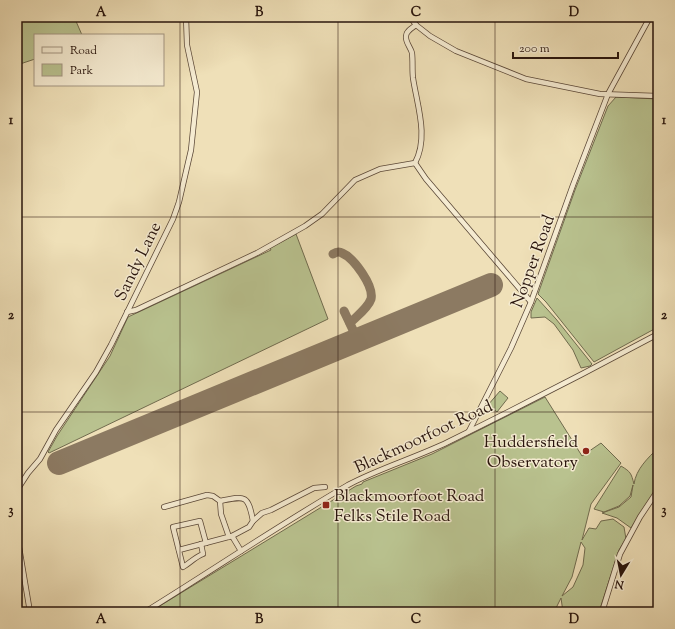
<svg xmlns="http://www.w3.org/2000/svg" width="675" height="629" font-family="'Sorts Mill Goudy',serif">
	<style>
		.green { fill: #b9c28f; stroke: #706b4e; fill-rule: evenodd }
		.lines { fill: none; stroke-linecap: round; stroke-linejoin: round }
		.taxiway { stroke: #8c7a62; stroke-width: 9 }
		.runway { stroke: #8c7a62; stroke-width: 24 }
		.minor-casing { stroke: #5a4737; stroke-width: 6 }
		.minor { stroke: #f5ebd1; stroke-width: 4.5 }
		.grid { fill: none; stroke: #28140c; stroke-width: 1; stroke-opacity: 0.55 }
		.poi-dot { fill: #8f2418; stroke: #f5ebd1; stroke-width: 1.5 }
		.labels { text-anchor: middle; stroke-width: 3; stroke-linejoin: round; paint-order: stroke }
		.street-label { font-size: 17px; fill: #28140c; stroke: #f5ebd1 }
		.poi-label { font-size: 17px; fill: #28140c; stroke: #f5ebd1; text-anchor: end }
		.neatline { fill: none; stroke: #28140c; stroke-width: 1.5 }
		.grid-label { font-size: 13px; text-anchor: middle; font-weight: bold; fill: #28140c }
	</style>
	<rect width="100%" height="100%" fill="#efe0b8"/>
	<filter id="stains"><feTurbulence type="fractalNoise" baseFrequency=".005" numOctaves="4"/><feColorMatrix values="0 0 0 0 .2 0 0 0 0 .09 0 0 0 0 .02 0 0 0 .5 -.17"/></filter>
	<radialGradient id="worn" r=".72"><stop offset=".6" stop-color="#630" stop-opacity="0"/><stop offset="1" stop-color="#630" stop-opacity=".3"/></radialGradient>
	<g class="green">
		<polygon points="17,17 78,17 75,19 82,35 35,35 35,59 17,65"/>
		<polygon points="616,97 658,99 658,327 594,362 546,302 538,294 575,190 608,106"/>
		<polygon points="296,234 328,319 49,453 48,452 57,436 110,356 128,317 271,250 270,248"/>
		<polygon points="537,298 556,319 592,364 590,366 581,368 573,350 554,324 545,317 531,318 531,312"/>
		<polygon points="500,391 508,398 497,412 488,405"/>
		<path d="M545 397 582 456 601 443 621 463 591 504 582 540 589 528 596 529 601 521 613 519 624 527 626 539 619 550 599 612H563L561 598 554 612H155L153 610 356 486 362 484 363 482 432 454ZM581 542 585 548 583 565 573 587 562 596 572 577Z"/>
		<path d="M658 448V486L631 528 617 518 602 513 619 507 631 497 633 485 630 496 619 506 604 512 594 509 621 466C631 472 631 473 634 484 636 469 648 458 658 448Z"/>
	</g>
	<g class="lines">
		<g class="taxiway">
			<path d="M333 254C336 252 339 251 342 253 354 258 374 286 371 299 368 308 357 316 350 323"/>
			<polyline points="341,346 352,335 353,330 344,311"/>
		</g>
		<polyline class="runway" points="59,463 491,285"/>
		<defs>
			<g id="minor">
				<polyline points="410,17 416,25 430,36 456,51 526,79 600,94 658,96"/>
				<polyline points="415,163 426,179 531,302"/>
				<path d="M415 163C429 137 417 105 413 78 412 70 413 61 412 53 411 48 405 42 406 36 406 31 412 28 416 25"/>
				<polyline points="127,312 136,310 257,253 305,226 322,214 355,180 380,169 415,163"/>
				<polyline points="469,431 511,348 531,302 573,185 608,94 650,17"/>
				<polyline points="17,490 28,473 40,459 56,430 96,372 111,345 173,219 179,202 191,150 197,92 187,45 186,17"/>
				<path d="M220 501C245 496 248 494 253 521"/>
				<polyline points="220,501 221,514 229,537"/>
				<polyline points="164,507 207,495 213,496 220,501"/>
				<polyline points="17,535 30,612"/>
				<polyline points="232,536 241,551"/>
				<path d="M201 544 203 554C195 557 190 563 183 567L173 527 200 521 206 543"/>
				<polyline points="179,550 232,536 249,527 253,521 262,513 271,510 314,488 325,487"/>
				<path d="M145 612C213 570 279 525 348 485 380 468 415 458 448 442 519 407 589 371 658 334"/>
				<polyline points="602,612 620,554 640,517 658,490"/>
			</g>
		</defs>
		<use href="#minor" class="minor-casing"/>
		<use href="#minor" class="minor"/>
	</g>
	<path class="grid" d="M180 17V612M338 17V612M495 17V612M17 217H658M17 412H658"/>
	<g class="poi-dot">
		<circle cx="586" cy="451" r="4"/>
		<rect x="322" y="501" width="8" height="8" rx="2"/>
	</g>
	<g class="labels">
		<g class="street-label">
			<text transform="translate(137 261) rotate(-64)" y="6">Sandy Lane</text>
			<text transform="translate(532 261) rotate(-70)" y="6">Nopper Road</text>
			<text transform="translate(423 436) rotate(-25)" y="6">Blackmoorfoot Road</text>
		</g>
		<g class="poi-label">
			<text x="578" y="447">Huddersfield<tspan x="578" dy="20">Observatory</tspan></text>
			<text x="334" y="501" text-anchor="start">Blackmoorfoot Road<tspan x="334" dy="20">Felks Stile Road</tspan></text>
		</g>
	</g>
	<rect width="675" height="629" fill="none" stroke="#efe0b8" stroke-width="44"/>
	<rect x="34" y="34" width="130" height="52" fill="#f5ebd1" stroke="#a39582"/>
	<rect x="42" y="47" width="20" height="6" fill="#f5ebd1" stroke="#a39582"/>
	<text x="70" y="54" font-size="12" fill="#28140c">Road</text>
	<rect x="42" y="64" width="20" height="12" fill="#b9c28f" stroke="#a39582"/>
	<text x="70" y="74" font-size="12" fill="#28140c">Park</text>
	<g transform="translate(621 575) rotate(190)" stroke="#f5ebd1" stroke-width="3" paint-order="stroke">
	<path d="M0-3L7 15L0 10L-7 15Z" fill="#28140c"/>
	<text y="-6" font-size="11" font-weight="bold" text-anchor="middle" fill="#28140c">N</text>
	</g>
	<path d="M513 52v6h105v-6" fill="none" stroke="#28140c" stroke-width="2"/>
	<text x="519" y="52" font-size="12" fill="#28140c" stroke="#f5ebd1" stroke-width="3" paint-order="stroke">200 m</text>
	<rect x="22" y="22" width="631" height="585" class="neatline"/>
	<g class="grid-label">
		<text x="101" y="16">A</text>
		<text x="259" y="16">B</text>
		<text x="416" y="16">C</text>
		<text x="574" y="16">D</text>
		<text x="11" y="124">1</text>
		<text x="664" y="124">1</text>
		<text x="11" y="319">2</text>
		<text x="664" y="319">2</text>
		<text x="11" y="514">3</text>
		<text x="664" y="514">3</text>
		<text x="101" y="623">A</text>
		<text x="259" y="623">B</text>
		<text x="416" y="623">C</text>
		<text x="574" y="623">D</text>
	</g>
	<rect width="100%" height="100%" filter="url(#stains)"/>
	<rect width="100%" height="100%" fill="url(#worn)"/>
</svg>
